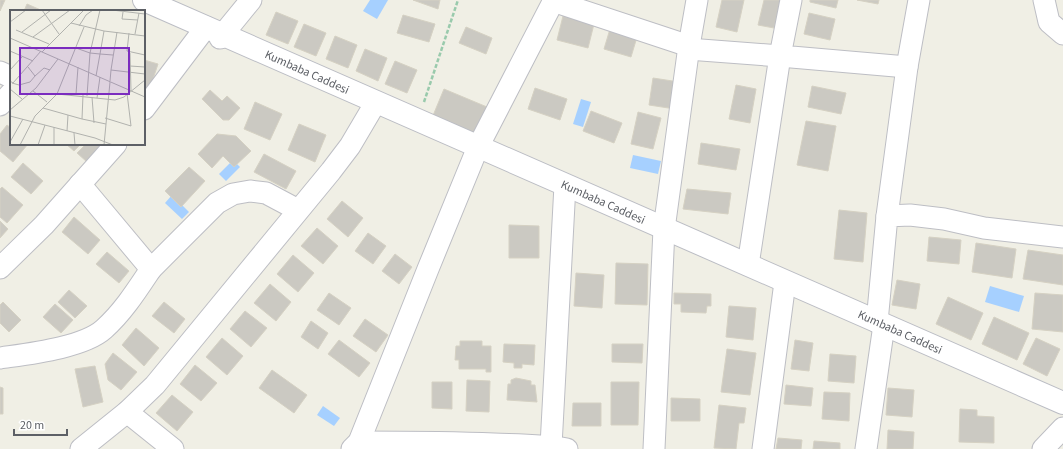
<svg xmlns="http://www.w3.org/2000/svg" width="1063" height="449" font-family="'Source Sans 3',sans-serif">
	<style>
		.water { fill: #a6d0ff }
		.building { fill: #cbc9c2; stroke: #d5d1c3 }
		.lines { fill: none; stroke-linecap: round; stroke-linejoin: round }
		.street-casing { stroke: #bdbec4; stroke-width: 23 }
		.secondary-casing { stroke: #bbbdc4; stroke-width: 24 }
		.path { stroke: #99caac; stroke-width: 2.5; stroke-dasharray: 4 2; stroke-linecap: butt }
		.street { stroke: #fff; stroke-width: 21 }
		.secondary { stroke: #fff; stroke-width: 22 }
		.labels { text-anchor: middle; stroke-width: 3; stroke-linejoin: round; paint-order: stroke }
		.street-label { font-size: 12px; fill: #5d6066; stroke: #fff }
		.inset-road { fill: none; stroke: #b1b2ae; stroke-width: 1 }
		.view { fill: #7b2cbf; fill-opacity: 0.15; stroke: #7b2cbf; stroke-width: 2 }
		.inset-edge { fill: none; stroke: #5d6066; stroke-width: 2 }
	</style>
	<rect width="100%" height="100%" fill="#f0efe5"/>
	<g class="water">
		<polygon points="370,0 388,0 377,19 363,11"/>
		<polygon points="581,99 591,102 583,127 573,124"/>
		<polygon points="633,155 661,161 658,174 630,168"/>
		<polygon points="233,160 240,167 226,181 219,174"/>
		<polygon points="172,195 189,212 182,219 165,203"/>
		<polygon points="990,286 1024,296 1019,312 985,302"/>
		<polygon points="323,406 340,418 334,426 317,415"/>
	</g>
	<g class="building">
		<polygon points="0,0 5,0 0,11"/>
		<polygon points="413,0 440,0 438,9"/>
		<polygon points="722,0 744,0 737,32 716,27"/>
		<polygon points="764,0 781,0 774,28 758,25"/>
		<polygon points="810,0 838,0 836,8 810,2"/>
		<polygon points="857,0 879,0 878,4"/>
		<polygon points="27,4 43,11 24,11"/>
		<polygon points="276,12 298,21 288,44 266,35"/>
		<polygon points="809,13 835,19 830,40 804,34"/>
		<polygon points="403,15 435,24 429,42 397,33"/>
		<polygon points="563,16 594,24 588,48 557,40"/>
		<polygon points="304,24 326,33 316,56 294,47"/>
		<polygon points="466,27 492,38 486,54 459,43"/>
		<polygon points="610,29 637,37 631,57 604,49"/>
		<polygon points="335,36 357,45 348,68 326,59"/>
		<polygon points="365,49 387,58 378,81 356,71"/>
		<polygon points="144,60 158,64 146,100 144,100"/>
		<polygon points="395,61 417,70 407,93 385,84"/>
		<polygon points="653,78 679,82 675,109 649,105"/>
		<polygon points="736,85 756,89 750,123 729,119"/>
		<polygon points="812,86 846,93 841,114 808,107"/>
		<polygon points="535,88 567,99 560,120 528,109"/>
		<polygon points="444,89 487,107 474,136 432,118"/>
		<polygon points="210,90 222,101 227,96 240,108 229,120 223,120 202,99"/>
		<polygon points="255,102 282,114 270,140 244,129"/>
		<polygon points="591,111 622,123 614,143 583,131"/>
		<polygon points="638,112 661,118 653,149 631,144"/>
		<polygon points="806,121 836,126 828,171 797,165"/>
		<polygon points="299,124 326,135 315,162 288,150"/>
		<polygon points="7,125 11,128 11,144 28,144 13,162 0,151 0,134"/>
		<polygon points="217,134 236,136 251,151 234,167 223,156 212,168 198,154"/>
		<polygon points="701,143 740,149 736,170 698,164"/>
		<polygon points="66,144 81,144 74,151"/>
		<polygon points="86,144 103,144 87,162 77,153"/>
		<polygon points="264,154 296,171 286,189 254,172"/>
		<polygon points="23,163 43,181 31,194 11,177"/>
		<polygon points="189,167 205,181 181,207 165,191"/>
		<polygon points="2,187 23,205 7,223 0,217 0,189"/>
		<polygon points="687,189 731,193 728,214 683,209"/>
		<polygon points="342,201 363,218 348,237 327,219"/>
		<polygon points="839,210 867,213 863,262 834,259"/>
		<polygon points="74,217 100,240 88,254 62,232"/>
		<polygon points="0,221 8,229 0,238"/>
		<polygon points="509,225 539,226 539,258 509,258"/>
		<polygon points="317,228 338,246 323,264 301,246"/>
		<polygon points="368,233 386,246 373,264 355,251"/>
		<polygon points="929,237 961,240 959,264 927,261"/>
		<polygon points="976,243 1016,249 1012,278 972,272"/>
		<polygon points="1028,250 1063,255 1063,285 1023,279"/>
		<polygon points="107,252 129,271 119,283 96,264"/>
		<polygon points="395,254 412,267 399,284 382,271"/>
		<polygon points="293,255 314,273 298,292 277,274"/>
		<polygon points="616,263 648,264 647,305 615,304"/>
		<polygon points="576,273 604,275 602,308 574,306"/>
		<polygon points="897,280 920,284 916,309 892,305"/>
		<polygon points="270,284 291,302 276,321 254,303"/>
		<polygon points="69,290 87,306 75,318 58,302"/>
		<polygon points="329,293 351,308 339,325 317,310"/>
		<polygon points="674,293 711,294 711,306 707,306 706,313 681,312 681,304 674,304"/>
		<polygon points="1035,293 1063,295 1063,332 1032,329"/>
		<polygon points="948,297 983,313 971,340 936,324"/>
		<polygon points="3,302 21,320 9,332 0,323 0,305"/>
		<polygon points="164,302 185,319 174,333 152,316"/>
		<polygon points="55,304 73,320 61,333 43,317"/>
		<polygon points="729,306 756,308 753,340 726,337"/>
		<polygon points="245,311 267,328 251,347 230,329"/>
		<polygon points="994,317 1029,333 1017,360 982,344"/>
		<polygon points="365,319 388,335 376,352 353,336"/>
		<polygon points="311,321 328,333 318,349 301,337"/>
		<polygon points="136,328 159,348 144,366 122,345"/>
		<polygon points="222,338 243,356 227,375 206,357"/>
		<polygon points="1036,338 1060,349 1047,376 1023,364"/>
		<polygon points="339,340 370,363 359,377 328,354"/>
		<polygon points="795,340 813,343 809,371 791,369"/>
		<polygon points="460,341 482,341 482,346 491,346 491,372 486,372 486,369 459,369 459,360 455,360 456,346 460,346"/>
		<polygon points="504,344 535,345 534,365 522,364 522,368 514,368 514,363 503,362"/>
		<polygon points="612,344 643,344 642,363 612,362"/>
		<polygon points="727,349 756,353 750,395 721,392"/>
		<polygon points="113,353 137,372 121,390 108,380 105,364"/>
		<polygon points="830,354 856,356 854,383 828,381"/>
		<polygon points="195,365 217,383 201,401 180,384"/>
		<polygon points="95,366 103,402 83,407 75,369"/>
		<polygon points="272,370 307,395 294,413 259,388"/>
		<polygon points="516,378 531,381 531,385 535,385 537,402 507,400 508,384 511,384 511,380"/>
		<polygon points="467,380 490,381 489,412 466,411"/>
		<polygon points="432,382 452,382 452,409 432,408"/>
		<polygon points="611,382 639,382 638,425 611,425"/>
		<polygon points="786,385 813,388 811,406 784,404"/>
		<polygon points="0,387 3,388 3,414 0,414"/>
		<polygon points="888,388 914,390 912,417 886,415"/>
		<polygon points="824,392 850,393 849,421 822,419"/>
		<polygon points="172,395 193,412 177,431 156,413"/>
		<polygon points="671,398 700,399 700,421 671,421"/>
		<polygon points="573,403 601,403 601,426 572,426"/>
		<polygon points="719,405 746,408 744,423 739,423 736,449 714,448"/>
		<polygon points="960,409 977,410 977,416 994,417 994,443 959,442"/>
		<polygon points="888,430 914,432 913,449 887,449"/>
		<polygon points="778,438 802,440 801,449 776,449"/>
		<polygon points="814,441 840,443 840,449 813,449"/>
	</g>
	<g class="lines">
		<defs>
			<g id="street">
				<polyline points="791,0 780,56 907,67"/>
				<polyline points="1044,0 1049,22 1063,34"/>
				<polyline points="553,1 689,46"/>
				<polyline points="220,33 220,38 251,0"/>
				<polyline points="688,49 780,56 748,265"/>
				<polyline points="0,72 11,77"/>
				<polyline points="0,105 11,93"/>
				<polyline points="144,109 206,27"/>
				<polyline points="887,216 907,67 919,0"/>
				<polyline points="0,268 44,225 116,144"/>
				<polyline points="151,269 217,203 233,194 250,191 266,193 298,210"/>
				<polyline points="877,322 887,216 910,215 944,219 984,228 1063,237"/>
				<path d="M0 358C27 354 83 348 104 329 123 312 137 290 151 269L80 184"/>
				<polyline points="127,412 173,449"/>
				<path d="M359 442C404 442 449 442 494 444 518 445 543 445 567 449"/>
				<polyline points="551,446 565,185"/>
				<polyline points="81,449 127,412 155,385 331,171 350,146 376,102"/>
				<polyline points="352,449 359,442 428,269 478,147 554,0"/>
				<polyline points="654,449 664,229 689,46 697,0"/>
				<polyline points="763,449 785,282"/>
				<polyline points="866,449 884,325"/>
				<polyline points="1043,449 1063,428"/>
			</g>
			<polyline id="secondary" points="144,0 1063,403"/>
		</defs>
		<use href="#street" class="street-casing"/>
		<use href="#secondary" class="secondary-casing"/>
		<polyline class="path" points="424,102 458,0"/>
		<use href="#street" class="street"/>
		<use href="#secondary" class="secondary"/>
	</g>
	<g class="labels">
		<g class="street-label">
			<text transform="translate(307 72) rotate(24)" y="4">Kumbaba Caddesi</text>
			<text transform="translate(603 202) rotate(24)" y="4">Kumbaba Caddesi</text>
			<text transform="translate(900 332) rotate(24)" y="4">Kumbaba Caddesi</text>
		</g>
	</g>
	<g transform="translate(10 10)">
		<rect width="135" height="135" fill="#f0efe5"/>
		<path class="inset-road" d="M32 0 49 24M102 0 135 4M113 2 112 9 128 10M0 12 16 0M61 13 94 21 135 26M69 16 76 5 83 0M6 20 39 34M94 21 90 44 103 45M12 22 41 0M119 23 117 41 135 45M125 24 129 3M23 27 60 0M0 28 135 87M66 38 80 43M0 41 23 51M32 42 74 0M80 43 90 44 86 66M120 43 121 81M120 56 135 57M0 60 12 47M101 60 107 22M25 66 34 58 40 60M0 71 3 73 31 41M100 71 101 60 135 64M2 73 9 75 20 72 25 66 18 57M0 79 12 89M23 81 37 92M47 84 105 90 114 87 135 70M66 84 68 57M77 86 80 43 90 0M82 87 84 113M87 88 90 67M33 98 72 109 73 85M0 100 26 78 48 49M0 106 85 128 103 135M95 108 121 116 117 83M72 109 96 114M44 117V135M57 121 58 105M64 123 65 135M0 132 13 109M10 135 25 106 47 84 74 17M28 135 35 115M94 135 100 72"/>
		<path class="view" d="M10 38H119V84H10Z"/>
		<rect width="135" height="135" class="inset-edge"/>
	</g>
	<path d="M14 429v6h53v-6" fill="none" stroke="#5d6066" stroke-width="2"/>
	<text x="20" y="429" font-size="12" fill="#5d6066" stroke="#ffffff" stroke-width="3" paint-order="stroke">20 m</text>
</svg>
